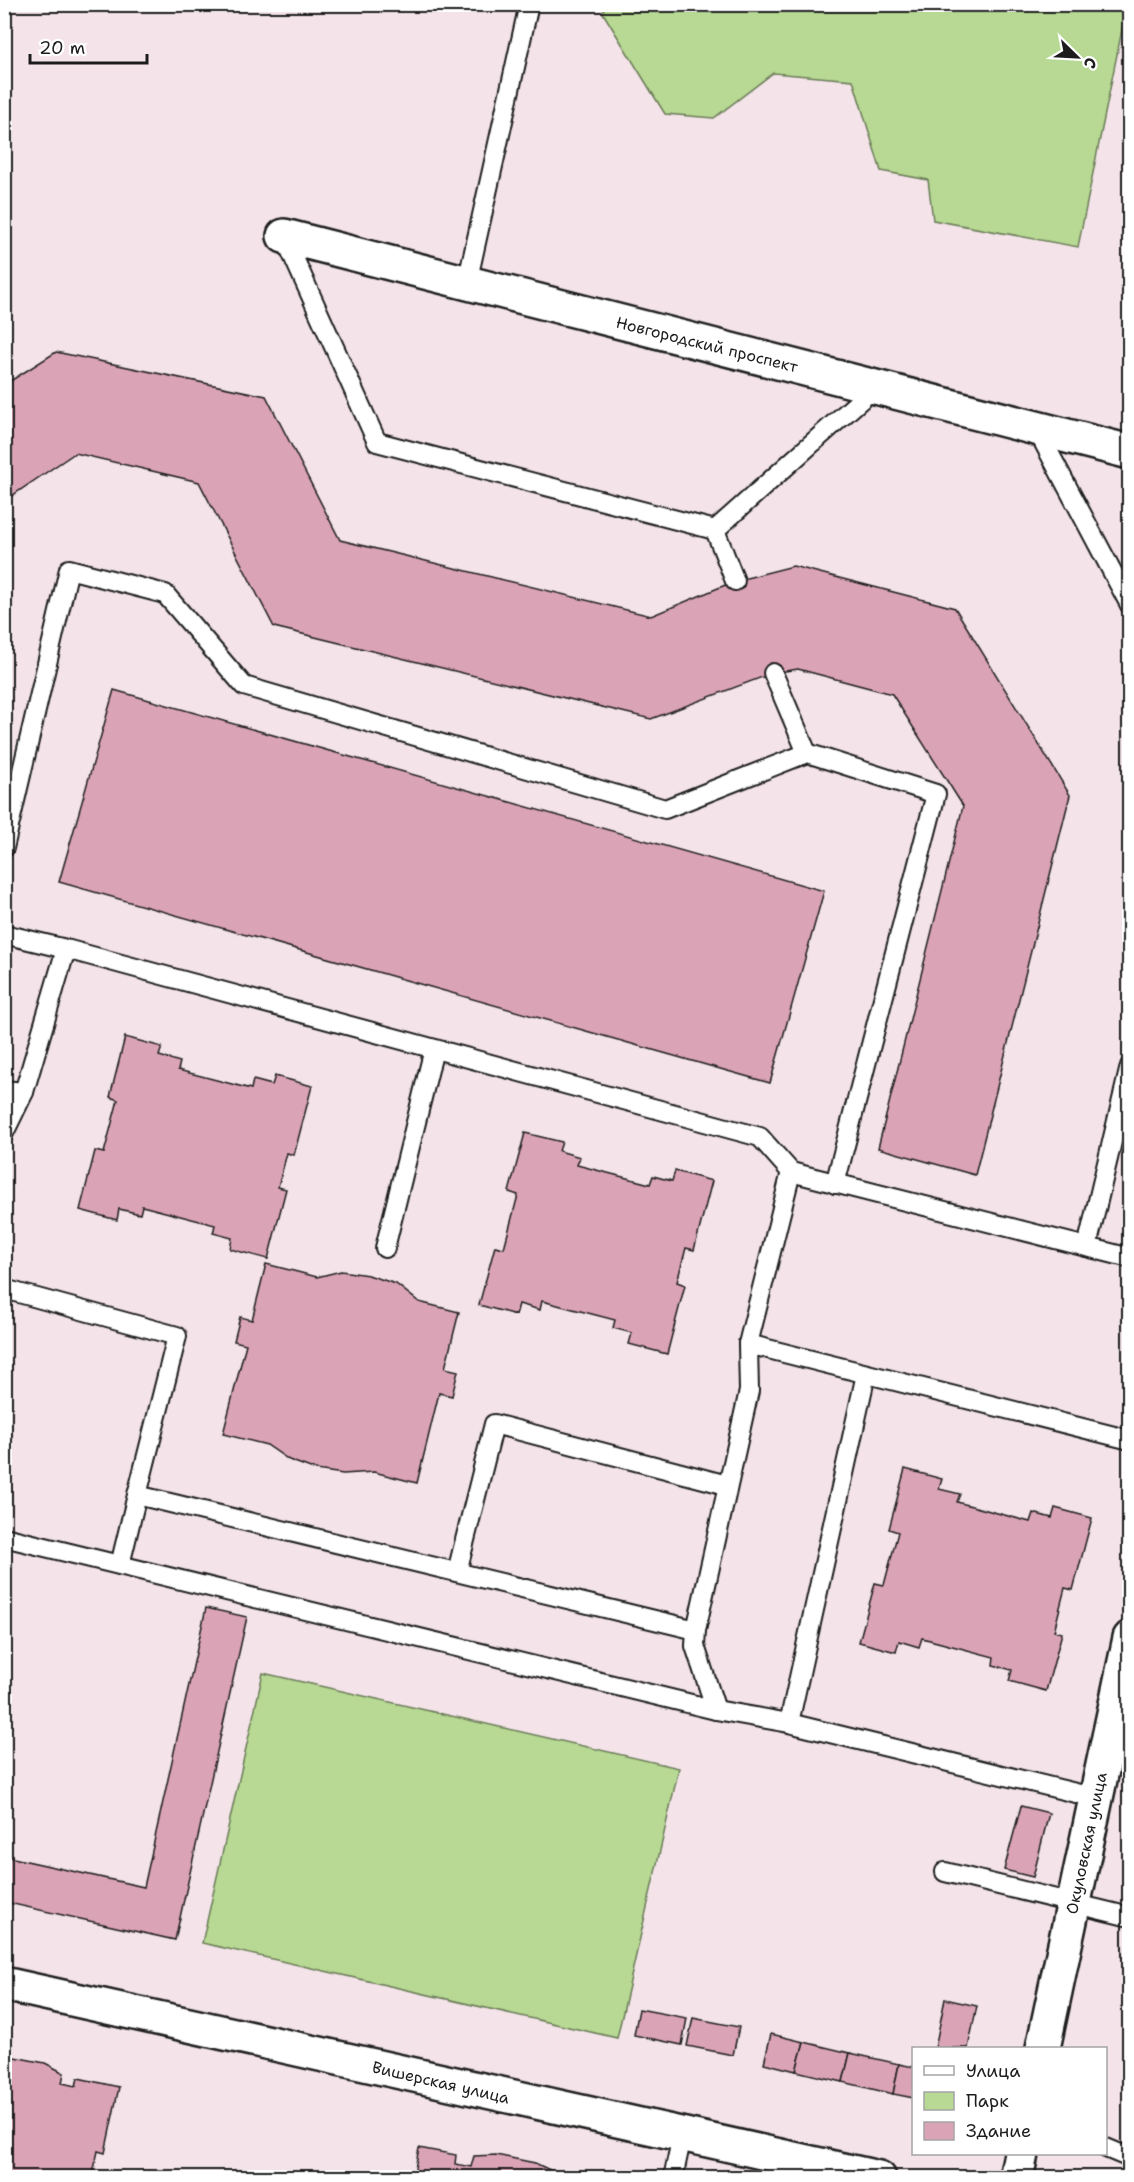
<svg xmlns="http://www.w3.org/2000/svg" width="1134" height="2182" font-family="'Shantell Sans',sans-serif">
	<style>
		.green { fill: #b7d993; stroke: #6a7a58; stroke-width: 1.5 }
		.building { fill: #dba4b6; stroke: #1c1c1c; stroke-width: 1.5 }
		.lines { fill: none; stroke-linecap: round; stroke-linejoin: round }
		.service-casing { stroke: #1c1c1c; stroke-width: 22 }
		.minor-casing { stroke: #1c1c1c; stroke-width: 38 }
		.path { stroke: #1c1c1c; stroke-width: 4; stroke-dasharray: 4.5 4.5; stroke-linecap: butt }
		.service { stroke: #fff; stroke-width: 18 }
		.minor { stroke: #fff; stroke-width: 33 }
		.labels { text-anchor: middle; stroke-width: 5; stroke-linejoin: round; paint-order: stroke }
		.street-label { font-size: 16px; fill: #1c1c1c; stroke: #fff }
	</style>
	<rect width="100%" height="100%" fill="#f4e4e9"/>
	<filter id="ink" filterUnits="userSpaceOnUse"><feTurbulence type="fractalNoise" baseFrequency=".0167" numOctaves="2"/><feDisplacementMap in="SourceGraphic" scale="12" xChannelSelector="R" yChannelSelector="G"/><feConvolveMatrix kernelMatrix="1 2 1 2 8 2 1 2 1" color-interpolation-filters="sRGB"/></filter>
	<g filter="url(#ink)">
		<g class="green">
			<polygon points="605,4 1127,5 1078,247 933,220 928,180 881,171 853,80 773,73 714,118 665,114 603,13"/>
			<polygon points="263,1673 679,1768 617,2038 202,1943"/>
		</g>
		<g class="building">
			<polygon points="56,352 266,396 340,540 651,616 735,581 793,566 955,608 1070,795 975,1175 878,1148 963,806 892,694 798,669 773,673 651,719 274,627 199,482 75,453 4,501 4,385"/>
			<polygon points="114,690 824,891 770,1083 59,882"/>
			<polygon points="125,1037 162,1047 159,1056 180,1062 178,1070 251,1089 253,1080 272,1085 275,1076 312,1086 294,1155 287,1153 278,1187 286,1189 268,1259 230,1249 232,1238 213,1233 215,1225 142,1206 140,1214 119,1209 117,1220 80,1210 95,1151 104,1153 118,1100 110,1097"/>
			<polygon points="525,1133 562,1142 559,1151 580,1157 577,1165 650,1184 653,1176 672,1181 675,1171 712,1181 694,1250 686,1248 677,1282 685,1285 667,1354 629,1344 632,1333 613,1328 615,1320 542,1301 540,1310 519,1304 516,1315 479,1305 495,1246 504,1248 518,1195 509,1192"/>
			<polygon points="266,1264 317,1277 341,1271 368,1275 396,1284 419,1302 459,1312 445,1368 458,1371 452,1396 439,1393 417,1483 374,1472 343,1474 316,1470 289,1460 267,1445 223,1434 246,1344 234,1341 240,1317 252,1320"/>
			<polygon points="905,1469 942,1479 939,1489 960,1494 957,1502 1030,1522 1033,1513 1052,1518 1055,1508 1092,1518 1073,1590 1065,1588 1054,1631 1062,1633 1046,1691 1009,1681 1012,1670 993,1665 994,1657 922,1638 919,1647 899,1641 896,1652 859,1642 875,1583 884,1585 898,1532 889,1529"/>
			<polygon points="206,1608 247,1617 175,1940 4,1902 4,1856 144,1887"/>
			<polygon points="1021,1806 1049,1813 1033,1877 1004,1870"/>
			<polygon points="945,1999 977,2006 968,2048 935,2048"/>
			<polygon points="639,2009 687,2018 682,2045 634,2035"/>
			<polygon points="693,2018 739,2027 733,2055 687,2046"/>
			<polygon points="771,2034 804,2042 796,2071 764,2063"/>
			<polygon points="804,2042 850,2053 843,2082 796,2071"/>
			<polygon points="850,2053 899,2064 893,2094 843,2082"/>
			<polygon points="4,2055 45,2063 64,2073 62,2083 76,2086 78,2078 119,2087 105,2153 98,2151 92,2178 4,2178"/>
			<polygon points="899,2064 914,2067 914,2098 893,2094"/>
			<polygon points="419,2148 456,2155 455,2164 471,2167 474,2156 496,2155 535,2163 554,2172 553,2178 413,2178"/>
		</g>
		<g class="lines">
			<defs>
				<g id="service">
					<polyline points="284,236 377,442 715,530 875,387"/>
					<polyline points="467,283 529,4"/>
					<polyline points="1036,428 1130,605"/>
					<polyline points="715,530 735,581"/>
					<polyline points="773,673 807,753"/>
					<polyline points="4,848 69,569 165,594 244,686 665,809 807,753 936,794 835,1184"/>
					<polyline points="4,934 66,949"/>
					<polyline points="4,1090 24,1092 66,949 760,1137 791,1172 1130,1258"/>
					<polyline points="4,1133 24,1092"/>
					<polyline points="791,1172 748,1344 1130,1440"/>
					<polyline points="1087,1247 1130,1066"/>
					<polyline points="385,1248 434,1049"/>
					<polyline points="4,1289 177,1336 137,1495 696,1630"/>
					<polyline points="4,1537 716,1710 789,1723 1096,1798"/>
					<polyline points="120,1565 137,1495"/>
					<polyline points="457,1572 494,1424 727,1485"/>
					<polyline points="716,1710 695,1646 696,1630 749,1391 748,1344"/>
					<polyline points="789,1723 866,1374"/>
					<polyline points="945,1872 1130,1917"/>
					<polyline points="1106,2148 1130,2158"/>
					<polyline points="673,2178 682,2136"/>
				</g>
				<g id="minor">
					<polyline points="284,236 1130,452"/>
					<polyline points="4,1984 879,2178"/>
					<polyline points="1043,2048 1130,1638"/>
					<polyline points="1016,2178 1021,2154"/>
				</g>
			</defs>
			<use href="#service" class="service-casing"/>
			<use href="#minor" class="minor-casing"/>
			<polyline class="path" points="93,2173 116,2177"/>
			<use href="#service" class="service"/>
			<use href="#minor" class="minor"/>
		</g>
	</g>
	<g class="labels">
		<g class="street-label">
			<text transform="translate(707 344) rotate(14)" y="6">Новгородский проспект</text>
			<text transform="translate(1086 1843) rotate(-78)" y="6">Окуловская улица</text>
			<text transform="translate(441 2082) rotate(13)" y="6">Вишерская улица</text>
		</g>
	</g>
	<rect width="1134" height="2182" fill="none" stroke="#fff" stroke-width="24"/>
	<rect x="12" y="12" width="1110" height="2158" fill="none" stroke="#1c1c1c" stroke-width="2" filter="url(#ink)"/>
	<rect x="912" y="2047" width="195" height="108" fill="#ffffff" stroke="#a4a4a4" stroke-width="1.5"/>
	<rect x="924" y="2066" width="30" height="9" fill="#ffffff" stroke="#a4a4a4" stroke-width="1.5"/>
	<text x="966" y="2077" font-size="18" fill="#1c1c1c">Улица</text>
	<rect x="924" y="2092" width="30" height="18" fill="#b7d993" stroke="#a4a4a4" stroke-width="1.5"/>
	<text x="966" y="2107" font-size="18" fill="#1c1c1c">Парк</text>
	<rect x="924" y="2122" width="30" height="18" fill="#dba4b6" stroke="#a4a4a4" stroke-width="1.5"/>
	<text x="966" y="2137" font-size="18" fill="#1c1c1c">Здание</text>
	<g transform="translate(1077 57) rotate(114)" stroke="#ffffff" stroke-width="4.5" paint-order="stroke">
	<path d="M0-4.5L10 22L0 15L-10 22Z" fill="#1c1c1c"/>
	<text y="-9" font-size="16" font-weight="bold" text-anchor="middle" fill="#1c1c1c">С</text>
	</g>
	<path d="M30 54v9h117v-9" fill="none" stroke="#1c1c1c" stroke-width="3"/>
	<text x="39" y="54" font-size="18" fill="#1c1c1c" stroke="#ffffff" stroke-width="4.5" paint-order="stroke">20 m</text>
</svg>
